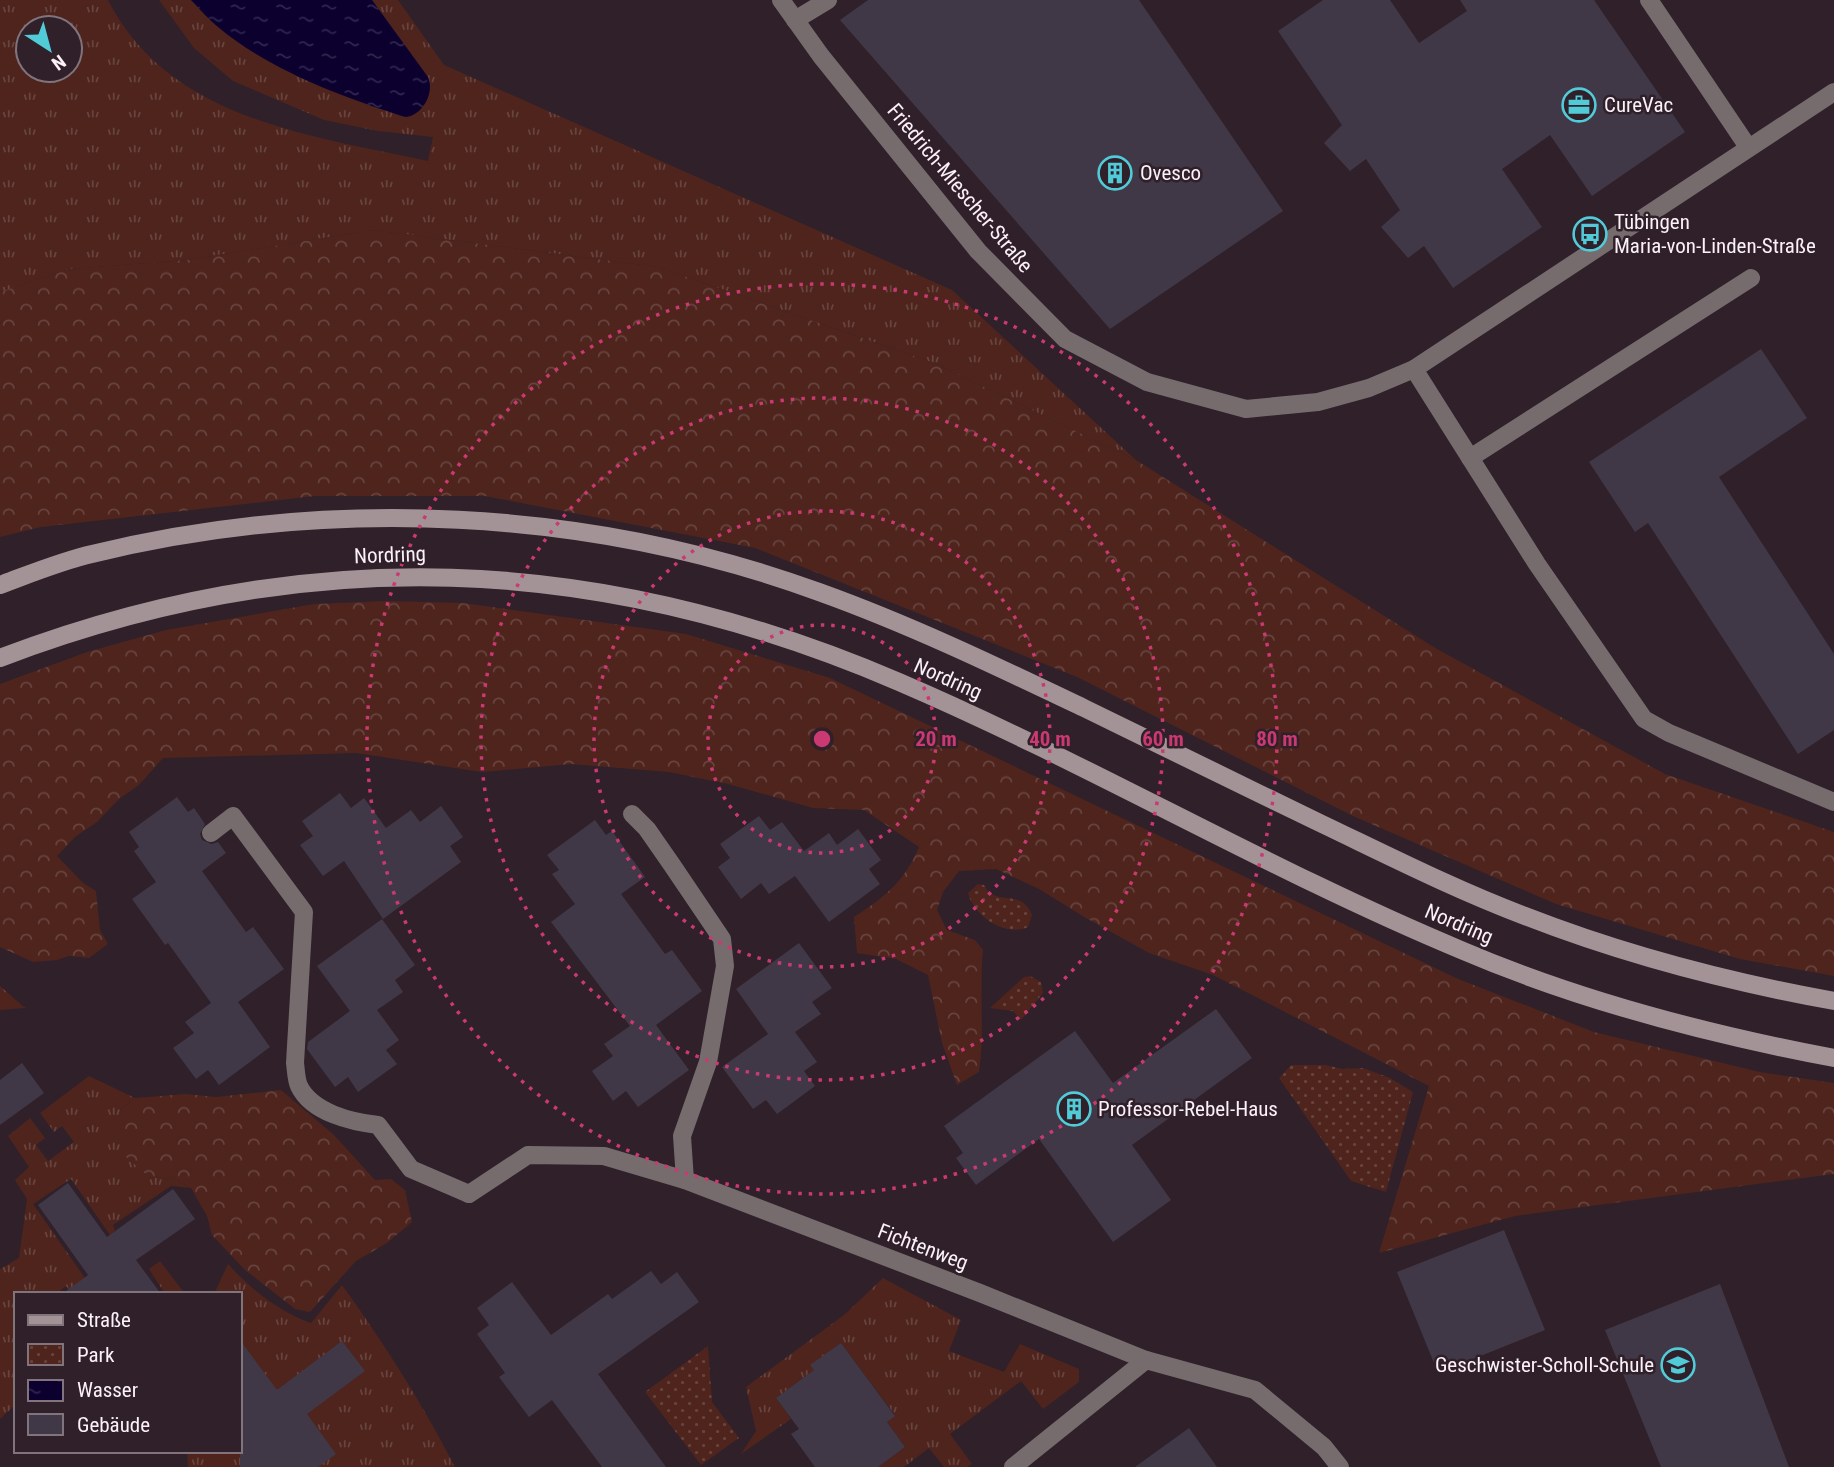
<svg xmlns="http://www.w3.org/2000/svg" width="1834" height="1467" font-family="'Roboto Condensed',sans-serif">
	<style>
		.grass { fill: url(#grass-tufts); fill-rule: evenodd }
		.forest { fill: url(#forest-crowns) }
		.park { fill: url(#park-dots) }
		.water { fill: url(#water-ripples) }
		.building { fill: #413847 }
		.lines { fill: none; stroke-linecap: round; stroke-linejoin: round }
		.lane { stroke: #766c6d; stroke-width: 18 }
		.street { stroke: #766c6d; stroke-width: 18 }
		.secondary { stroke: #a49396; stroke-width: 18 }
		.ring { fill: none; stroke: #cb3973; stroke-width: 3.5; stroke-dasharray: 3.5 7 }
		.labels { text-anchor: middle; stroke-width: 5; stroke-linejoin: round; paint-order: stroke }
		.poi-label { font-size: 21px; fill: #fcf1f8; stroke: #2f202a; text-anchor: start }
		.street-label { font-size: 21px; fill: #fcf1f8; stroke: #2f202a }
		.centre { fill: #cb3973; stroke: #2f202a; stroke-width: 3.5 }
		.ring-label { font-size: 21px; text-anchor: middle; font-weight: bold; fill: #cb3973; stroke: #2f202a; stroke-width: 5; stroke-linejoin: round; paint-order: stroke }
	</style>
	<defs>
		<pattern id="grass-tufts" width="24" height="20" patternUnits="userSpaceOnUse" patternTransform="scale(1.75)"><rect width="24" height="20" fill="#4e241d"/><path d="M3 7l-1-3M5 7V3M7 7l1-3M15 17l-1-3M17 17v-4M19 17l1-3" fill="none" stroke="#68443f"/></pattern>
		<pattern id="forest-crowns" width="20" height="18" patternUnits="userSpaceOnUse" patternTransform="scale(1.75)"><rect width="20" height="18" fill="#4e241d"/><path d="M2 6a3 3 0 1 1 6 0M12 15a3 3 0 1 1 6 0" fill="none" stroke="#68443f"/></pattern>
		<pattern id="park-dots" width="8" height="8" patternUnits="userSpaceOnUse" patternTransform="scale(1.75)"><rect width="8" height="8" fill="#4e241d"/><path d="M2 2h.1M6 6h.1" fill="none" stroke="#68443f" stroke-width="1.8" stroke-linecap="round"/></pattern>
		<pattern id="water-ripples" width="26" height="14" patternUnits="userSpaceOnUse" patternTransform="scale(1.75)"><rect width="26" height="14" fill="#0c002f"/><path d="M2 4q2-2 4 0t4 0M15 11q2-2 4 0t4 0" fill="none" stroke="#30264e"/></pattern>
	</defs>
	<rect width="100%" height="100%" fill="#2f202a"/>
	<g class="grass">
		<path d="M0 0H108C169 120 310 135 428 161L433 137 378 131 324 120 233 81 194 48 159 0H398L444 65 952 290 1136 460 934 363 658 267 372 230 187 260 69 269 0 292ZM28 28H70V70H28Z"/>
		<polygon points="0,986 25,1008 0,1010"/>
		<polygon points="89,1076 135,1098 120,1110 149,1177 175,1179 191,1188 171,1186 113,1225 115,1231 110,1235 71,1179 33,1204 92,1288 73,1294 66,1286 56,1294 16,1294 16,1408 14,1406 0,1419 0,1269 19,1258 27,1199 15,1180 29,1167 8,1136 30,1118 45,1138 36,1145 48,1161 74,1142 62,1126 54,1132 40,1113"/>
		<polygon points="160,1261 185,1294 165,1294 149,1269"/>
		<path d="M228 1264C252 1290 278 1311 311 1323L342 1285C384 1343 422 1403 455 1467H188L187 1451H240V1294H214Z"/>
		<polygon points="883,1278 961,1320 949,1351 1004,1372 1020,1344 1079,1369 1079,1382 1043,1409 1021,1381 950,1434 972,1464 967,1467 944,1467 929,1448 904,1467 878,1467 905,1447 887,1422 895,1415 841,1343 811,1365 814,1370 776,1398 791,1419 741,1454 756,1431 746,1387 844,1315"/>
	</g>
	<g class="forest">
		<polygon points="372,230 658,267 934,363 1136,460 1437,649 1665,774 1834,832 1834,976 1740,959 1556,904 1353,816 1077,677 755,548 485,496 315,496 41,527 0,537 0,292 69,269 187,260"/>
		<path d="M387 601 463 603 686 634 830 678 1456 978 1594 1032 1760 1072 1834 1083V1174L1515 1216 1379 1253 1429 1086 1213 975 1149 953 1086 918 1039 889 996 869 959 871 943 892 937 910 947 930 975 940 983 950C979 991 985 1031 979 1072L957 1085 942 1043 928 975 896 959 857 953 854 917C886 896 904 882 919 847L864 810 813 808 728 784 669 772 571 764 482 772 356 753 163 758 139 785 119 799 97 822 75 837 57 856 83 883 96 891 100 930 108 944 89 958 69 956 57 960 33 962 0 947V684L87 652 166 630 314 604Z"/>
		<polygon points="281,1090 334,1135 375,1180 391,1179 405,1190 412,1222 387,1243 356,1261 310,1312 295,1309 245,1270 212,1235 207,1216 191,1188 175,1179 149,1177 124,1155 120,1110 135,1098 186,1094 216,1097"/>
	</g>
	<g class="park">
		<path d="M978 884 984 885C986 888 988 892 992 894 1004 902 1023 892 1032 915L1028 927C1005 938 973 915 968 893Z"/>
		<polygon points="1030,976 1041,982 1043,993 1021,1020 1013,1011 990,1008 1024,977"/>
		<polygon points="1291,1065 1325,1065 1343,1069 1363,1068 1390,1078 1413,1092 1386,1192 1351,1181 1279,1078"/>
		<polygon points="708,1346 712,1402 739,1438 701,1465 645,1392"/>
	</g>
	<path class="water" d="M191 0H372L428 77C435 93 422 116 405 117 342 97 269 70 218 27 208 19 200 9 191 0Z"/>
	<g class="building">
		<polygon points="868,0 1139,0 1283,211 1110,329 840,20"/>
		<polygon points="1323,0 1390,0 1419,43 1467,11 1460,0 1594,0 1685,132 1592,196 1550,135 1502,169 1542,227 1453,288 1424,246 1408,258 1381,227 1400,210 1366,159 1350,171 1324,143 1342,125 1278,31"/>
		<polygon points="1761,349 1807,418 1719,477 1834,654 1834,730 1798,754 1648,523 1635,532 1589,462"/>
		<polygon points="340,793 351,808 364,798 386,828 411,810 420,822 441,806 463,837 450,846 461,862 383,919 344,861 323,876 300,845 313,836 302,821"/>
		<polygon points="177,797 188,812 194,808 205,824 200,834 202,840 212,844 218,842 226,853 202,871 246,932 253,927 284,969 238,1002 270,1047 219,1085 208,1070 196,1079 173,1048 194,1033 185,1022 211,1003 168,943 165,945 132,899 156,882 134,851 139,847 129,832"/>
		<polygon points="759,816 770,830 782,822 804,851 829,833 837,845 858,829 881,860 869,869 880,884 829,922 795,876 769,894 761,883 741,899 718,867 730,858 720,844"/>
		<polygon points="595,820 606,835 612,831 645,877 621,894 665,954 672,950 702,991 656,1025 689,1070 638,1107 626,1091 613,1101 592,1071 613,1056 604,1044 630,1026 551,922 575,904 552,874 559,870 547,855"/>
		<polygon points="382,919 415,965 395,980 403,992 377,1010 399,1040 386,1050 397,1064 358,1092 348,1077 335,1087 307,1049 308,1042 350,1011 317,966"/>
		<polygon points="799,943 832,988 812,1002 821,1014 795,1032 817,1062 804,1071 815,1086 777,1114 766,1100 753,1109 722,1067 768,1034 736,989"/>
		<polygon points="1216,1009 1252,1058 1132,1145 1171,1200 1113,1242 1039,1139 976,1185 956,1158 963,1153 944,1126 1075,1031 1113,1083"/>
		<polygon points="22,1063 44,1093 0,1125 0,1080"/>
		<polygon points="68,1183 107,1237 173,1189 195,1219 136,1260 161,1294 62,1294 88,1275 38,1205"/>
		<polygon points="1504,1230 1545,1330 1438,1373 1397,1272"/>
		<polygon points="651,1271 661,1284 677,1272 699,1302 598,1374 666,1467 602,1467 552,1400 529,1417 499,1377 505,1373 477,1334 489,1325 477,1308 512,1282 551,1335 608,1294 612,1299"/>
		<polygon points="1720,1284 1789,1467 1661,1467 1605,1330"/>
		<polygon points="240,1340 277,1390 342,1341 365,1371 307,1414 336,1454 318,1467 240,1467"/>
		<polygon points="841,1343 895,1416 887,1422 905,1447 878,1467 815,1467 791,1434 799,1429 776,1398 814,1370 810,1365"/>
		<polygon points="1189,1428 1217,1467 1135,1467"/>
	</g>
	<g class="lines">
		<g class="lane">
			<polyline points="795,20 828,0"/>
			<polyline points="1414,369 1537,564 1644,719 1669,733 1834,802"/>
			<polyline points="1470,458 1751,278"/>
			<polyline points="632,814 647,829 672,865 722,939 725,966 708,1062 682,1136 685,1180"/>
			<path d="M211 833 233 816 304 912 295 1063C296 1070 296 1079 299 1086 312 1113 352 1122 378 1125L411 1169 469 1194"/>
			<polyline points="1013,1467 1146,1360"/>
		</g>
		<g class="street">
			<polyline points="781,0 821,56 978,251 1065,339 1147,382 1246,409 1318,402 1369,388 1414,369 1834,92"/>
			<polyline points="1649,0 1748,147"/>
			<polyline points="469,1194 528,1155 604,1156 685,1180 980,1293 1146,1360 1255,1390 1324,1447 1340,1467"/>
		</g>
		<g class="secondary">
			<path d="M0 585C30 574 61 561 92 554 330 496 589 508 819 592 911 625 998 667 1086 709 1164 747 1243 786 1322 824 1389 856 1456 890 1525 916 1625 955 1729 982 1834 1001"/>
			<path d="M0 658C306 541 599 553 899 682 1090 764 1269 870 1461 950 1580 1001 1707 1034 1834 1058"/>
		</g>
	</g>
	<g class="ring">
		<circle cx="822" cy="739" r="114"/>
		<circle cx="822" cy="739" r="228"/>
		<circle cx="822" cy="739" r="341"/>
		<circle cx="822" cy="739" r="455"/>
	</g>
	<defs>
		<symbol id="office-ring" viewBox="-11 -11 22 22"><circle r="9.5" fill="#2f202a" stroke="#52cbd9" stroke-width="1.5"/><path d="M-6-3h4V-5.5h4V-3h4V5H-6ZM-1-4.5V-3h2v-1.5ZM-6 0V1H6V0Z" fill="#52cbd9"/></symbol>
		<symbol id="building-ring" viewBox="-11 -11 22 22"><circle r="9.5" fill="#2f202a" stroke="#52cbd9" stroke-width="1.5"/><path d="M-4-6H4V6H1V3H-1V6H-4ZM-2.5-4.3h1.7v1.8h-1.7ZM.8-4.3h1.7v1.8H.8ZM-2.5-1h1.7V.8h-1.7ZM.8-1h1.7V.8H.8Z" fill="#52cbd9"/></symbol>
		<symbol id="bus-ring" viewBox="-11 -11 22 22"><circle r="9.5" fill="#2f202a" stroke="#52cbd9" stroke-width="1.5"/><path d="M-5-6H5V4H4V6H2V4H-2V6H-4V4H-5ZM-3.5-4V0h7V-4ZM-3.5 1.2v1.5H-2V1.2ZM2 1.2v1.5H3.5V1.2Z" fill="#52cbd9"/></symbol>
		<symbol id="school-ring" viewBox="-11 -11 22 22"><circle r="9.5" fill="#2f202a" stroke="#52cbd9" stroke-width="1.5"/><path d="M0-5L7-2L0 1L-7-2ZM-4 1L0 2.5L4 1V4Q0 6-4 4Z" fill="#52cbd9"/></symbol>
	</defs>
	<g fill-rule="evenodd">
		<use href="#office-ring" x="1560" y="86" width="38" height="38"/>
		<use href="#building-ring" x="1096" y="154" width="38" height="38"/>
		<use href="#bus-ring" x="1571" y="215" width="38" height="38"/>
		<use href="#building-ring" x="1055" y="1090" width="38" height="38"/>
		<use href="#school-ring" x="1659" y="1346" width="38" height="38"/>
	</g>
	<g class="labels">
		<g class="poi-label">
			<text x="1604" y="112">CureVac</text>
			<text x="1140" y="180">Ovesco</text>
			<text x="1614" y="229">Tübingen<tspan x="1614" dy="24">Maria-von-Linden-Straße</tspan></text>
			<text x="1098" y="1116">Professor-Rebel-Haus</text>
			<text x="1654" y="1372" text-anchor="end">Geschwister-Scholl-Schule</text>
		</g>
		<g class="street-label">
			<text transform="translate(960 188) rotate(50)" y="7">Friedrich-Miescher-Straße</text>
			<text transform="translate(390 555) rotate(-2)" y="7">Nordring</text>
			<text transform="translate(948 679) rotate(24)" y="7">Nordring</text>
			<text transform="translate(1459 924) rotate(23)" y="7">Nordring</text>
			<text transform="translate(923 1247) rotate(21)" y="7">Fichtenweg</text>
		</g>
	</g>
	<circle cx="822" cy="739" r="10" class="centre"/>
	<g class="ring-label">
		<text x="936" y="746">20 m</text>
		<text x="1050" y="746">40 m</text>
		<text x="1163" y="746">60 m</text>
		<text x="1277" y="746">80 m</text>
	</g>
	<rect x="14" y="1292" width="228" height="161" fill="#2f202a" stroke="#81747c" stroke-width="2"/>
	<rect x="28" y="1315" width="35" height="10" fill="#a49396" stroke="#81747c" stroke-width="2"/>
	<text x="77" y="1327" font-size="21" fill="#fcf1f8">Straße</text>
	<rect x="28" y="1344" width="35" height="21" fill="url(#park-dots)" stroke="#81747c" stroke-width="2"/>
	<text x="77" y="1362" font-size="21" fill="#fcf1f8">Park</text>
	<rect x="28" y="1380" width="35" height="21" fill="url(#water-ripples)" stroke="#81747c" stroke-width="2"/>
	<text x="77" y="1397" font-size="21" fill="#fcf1f8">Wasser</text>
	<rect x="28" y="1414" width="35" height="21" fill="#413847" stroke="#81747c" stroke-width="2"/>
	<text x="77" y="1432" font-size="21" fill="#fcf1f8">Gebäude</text>
	<g transform="translate(49 49) rotate(144)"><circle r="33" fill="#2f202a" stroke="#81747c" stroke-width="2"/>
	<path d="M0-5L12 26L0 18L-12 26Z" fill="#52cbd9"/>
	<text y="-10" font-size="19" font-weight="bold" text-anchor="middle" fill="#fcf1f8">N</text>
	</g>
</svg>
